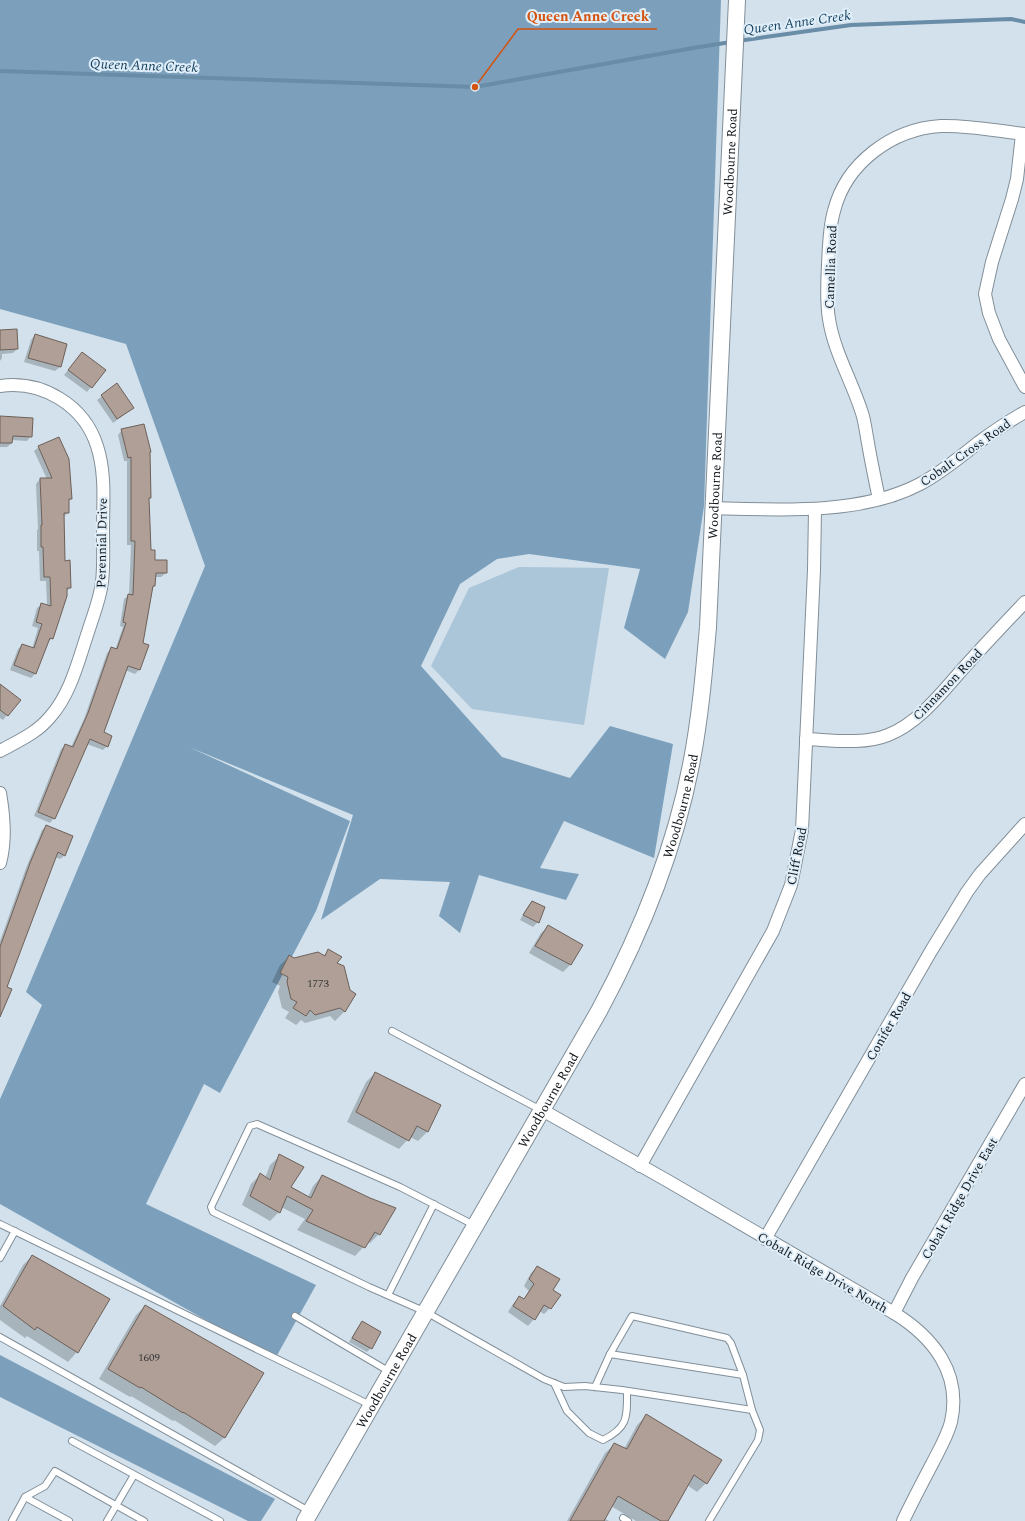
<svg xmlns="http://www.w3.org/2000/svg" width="1025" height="1521" font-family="Spectral,serif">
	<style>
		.green { fill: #abc5d9 }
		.forest { fill: #7ca0bc }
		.shadow { fill: #0003 }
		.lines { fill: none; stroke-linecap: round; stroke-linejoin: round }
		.stream { stroke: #698ca7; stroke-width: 4 }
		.building { fill: #af9f97; stroke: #6e6058 }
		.lane-casing { stroke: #828f99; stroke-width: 8 }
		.street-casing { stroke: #828f99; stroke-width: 14 }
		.secondary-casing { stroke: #828f99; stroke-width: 18 }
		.lane { stroke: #fff; stroke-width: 6 }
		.street { stroke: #fff; stroke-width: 12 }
		.secondary { stroke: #fff; stroke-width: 16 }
		.labels { text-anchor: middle; stroke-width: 4; stroke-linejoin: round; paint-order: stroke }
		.number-label { font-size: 11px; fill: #39393a }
		.street-label { font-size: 13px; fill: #12171b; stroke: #dfeef9 }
		.water-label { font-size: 14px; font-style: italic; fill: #113d5a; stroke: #dfeef9 }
		.leader { fill: none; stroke: #d3520e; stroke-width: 1.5 }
		.callout-dot { fill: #d3520e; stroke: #dfeef9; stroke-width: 1.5 }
		.callout-label { font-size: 14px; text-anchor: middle; font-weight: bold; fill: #d3520e; stroke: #dfeef9; stroke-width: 4; stroke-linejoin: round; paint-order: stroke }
	</style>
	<rect width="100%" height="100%" fill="#d2e1ec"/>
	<polygon class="green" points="519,567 609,568 584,725 472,709 431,666 469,588"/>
	<g class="forest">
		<polygon points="0,0 721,0 704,506 688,612 665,659 624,628 640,569 529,554 497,559 460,584 421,666 502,757 570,778 610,726 673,744 654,858 564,821 540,868 579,874 566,900 479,875 460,933 439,916 450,882 380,879 321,920 353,815 189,747 350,821 316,911 220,1093 204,1084 146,1204 316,1285 275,1359 0,1204 0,1099 42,1005 26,992 205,566 126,344 0,309"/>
		<polygon points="0,1355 275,1499 261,1521 248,1521 0,1397"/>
	</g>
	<g class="shadow">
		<polygon points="0,331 17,349 13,353 2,354 2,358 0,361"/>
		<polygon points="35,335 66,344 60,367 55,371 24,362 31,340"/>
		<polygon points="82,353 91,387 87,392 64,375"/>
		<polygon points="117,385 133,408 113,423 97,400"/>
		<polygon points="0,417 31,436 27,441 12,440 12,443 7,447 0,447"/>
		<polygon points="122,430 149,453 150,498 148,499 150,550 154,560 166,573 161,577 155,577 154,586 152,588 142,643 139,670 135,674 125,670 103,733 107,746 103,750 87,744 54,818 50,823 34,816 61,749 66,745 71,747 84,719 107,653 112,648 115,650 123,627 120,626 124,599 129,595 131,545 127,545 127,461 124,461 118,435"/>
		<polygon points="39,447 71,499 68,502 68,512 64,517 64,562 70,588 66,592 53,638 47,642 35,674 31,678 10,670 18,649 22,645 32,649 38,628 32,626 37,608 42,604 47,605 46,581 40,581 39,551 37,551 37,530 38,529 36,484 40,479 47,479 34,451"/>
		<polygon points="0,685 19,700 3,720 0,718"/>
		<polygon points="47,826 65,855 60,859 55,857 6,988 0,1016 0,941 26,868 42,830"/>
		<polygon points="532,902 544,907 538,922 533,927 520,920 528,906"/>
		<polygon points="548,927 582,945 570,965 563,972 529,953 541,933"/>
		<polygon points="329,950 336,964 344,1012 335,1021 330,1016 305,1023 301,1020 296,1025 285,1018 289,1012 282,1008 278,992 280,986 272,982 280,965 290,956 294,959 323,956"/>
		<polygon points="375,1073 440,1105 427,1132 418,1141 410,1137 399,1149 347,1122 366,1082"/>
		<polygon points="280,1156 290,1188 308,1197 313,1186 322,1176 379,1234 370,1243 368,1242 355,1256 297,1230 305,1219 281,1207 279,1212 270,1221 242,1205 251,1184 260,1175 265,1178 270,1165"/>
		<polygon points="32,1256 77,1352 68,1362 27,1336 25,1338 0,1320 0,1306 23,1265"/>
		<polygon points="537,1267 552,1291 550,1308 544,1314 539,1311 534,1319 528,1326 508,1312 513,1304 519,1298 523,1300 529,1291 524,1286 531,1273"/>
		<polygon points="145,1306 225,1437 215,1446 174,1420 173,1421 131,1396 130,1397 99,1379 136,1315"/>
		<polygon points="362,1323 371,1348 367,1352 349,1342 358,1327"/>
		<polygon points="646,1416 706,1483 697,1492 687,1485 667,1521 636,1521 611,1506 604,1518 609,1521 567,1521 605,1453 615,1444 624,1449 637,1425"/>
	</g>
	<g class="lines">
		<g class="stream">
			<polyline points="738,41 851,25 1011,19 1025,22"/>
			<polyline points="0,71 475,87 693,48 731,42"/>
		</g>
	</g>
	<g class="building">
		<polygon points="17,329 18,349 0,350 0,330"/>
		<polygon points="35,334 67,344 61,367 28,358"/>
		<polygon points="82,352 106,370 92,388 68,370"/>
		<polygon points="117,383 134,408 117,419 101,395"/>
		<polygon points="0,416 33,418 32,437 13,436 12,443 0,443"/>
		<polygon points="144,424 151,452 150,452 151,498 149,498 151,550 155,550 155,560 167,560 167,573 156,573 155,586 153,586 143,643 149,645 140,670 128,666 104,732 112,736 108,747 90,739 55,819 38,812 65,744 73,747 88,713 111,647 117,649 126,623 123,622 128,594 133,595 135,541 131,541 131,457 128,458 121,429"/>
		<polygon points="59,437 69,459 72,499 69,499 69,513 64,513 65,561 70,560 71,588 67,588 67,596 53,639 50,638 36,674 14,665 22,644 34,648 42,624 36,622 41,603 51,606 50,577 44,577 43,547 41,547 41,525 42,525 40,478 52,478 38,446"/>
		<polygon points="0,684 21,700 8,716 0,710"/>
		<polygon points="46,825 73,836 65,856 58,852 7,987 12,989 0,1017 0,947 30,863"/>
		<polygon points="532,901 545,907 539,923 523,915"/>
		<polygon points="548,925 583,945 571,965 535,946"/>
		<polygon points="328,949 342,957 337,963 344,966 350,990 356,994 345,1012 340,1008 315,1015 310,1010 306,1016 293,1008 297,1002 291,999 287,982 288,977 280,973 289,955 294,958 318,952 325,956"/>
		<polygon points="375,1072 441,1105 428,1132 417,1126 409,1141 356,1112"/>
		<polygon points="279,1154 304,1167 291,1187 311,1198 322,1175 370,1198 396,1208 380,1235 375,1232 365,1248 306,1221 313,1210 287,1196 280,1213 250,1196 260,1173 270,1180"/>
		<polygon points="32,1255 110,1299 78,1353 37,1327 35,1330 3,1306"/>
		<polygon points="537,1266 560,1279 553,1290 561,1295 551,1309 544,1305 535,1320 513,1306 519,1296 524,1299 534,1284 529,1279"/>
		<polygon points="145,1305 264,1373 225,1438 183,1412 183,1413 141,1387 140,1388 108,1369"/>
		<polygon points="362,1321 381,1332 372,1349 352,1338"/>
		<polygon points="646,1414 722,1460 707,1484 694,1475 668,1521 661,1521 618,1496 604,1521 570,1521 614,1443 627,1449"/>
	</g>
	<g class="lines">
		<defs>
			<g id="lane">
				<polyline points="392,1031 541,1110"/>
				<polyline points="0,1224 318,1379 370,1405"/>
				<polyline points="474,1225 400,1187 257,1124 250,1126 211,1207 213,1212 369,1287 426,1312 544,1379 564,1387 585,1386 622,1390 752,1410 760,1430 758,1440 709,1521"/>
				<polyline points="0,1258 15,1231"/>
				<polyline points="388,1295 434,1204"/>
				<polyline points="295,1316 390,1372"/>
				<polyline points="0,1337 309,1511"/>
				<polyline points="610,1354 632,1316 727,1338 731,1343 743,1375"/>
				<path d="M554 1383 567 1411 589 1433 603 1440C629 1427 627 1416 627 1391"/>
				<polyline points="595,1387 610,1354 743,1375 752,1410"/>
				<polyline points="72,1441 220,1521"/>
				<polyline points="25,1497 69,1521"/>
				<polyline points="623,1518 628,1521"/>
				<polyline points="12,1521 25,1497 45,1486 55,1471 144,1521"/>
				<polyline points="107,1521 134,1475"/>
			</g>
			<g id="street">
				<polyline points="1022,134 1017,179 1012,199 992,262 985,294 989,313 999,339 1025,387"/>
				<path d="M0 386C42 380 84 405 97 446 106 473 103 504 103 531 103 548 104 565 102 582 100 599 94 613 89 629 79 658 71 694 50 717 37 733 18 741 0 751"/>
				<path d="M879 499C875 480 871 461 868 443 866 433 865 422 862 413 852 381 834 352 829 319 826 301 827 283 828 265 829 246 829 228 834 211 846 163 892 129 941 126 969 125 997 131 1025 134"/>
				<path d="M714 508C778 510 862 515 920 484 941 473 960 457 979 442 994 431 1009 421 1025 412"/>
				<path d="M806 739C831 740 864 745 888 735 921 722 945 688 969 662 987 642 1006 622 1025 602"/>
				<path d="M0 793C4 817 6 840 0 863"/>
				<path d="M542 1110 668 1181 894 1313C933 1337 962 1373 951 1422 947 1437 939 1450 932 1464 922 1483 912 1502 903 1521"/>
				<polyline points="640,1166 773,931 791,885 802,830 814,570 815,509"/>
				<polyline points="765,1239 931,951 967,892 980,874 1025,824"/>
				<polyline points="894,1313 912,1278 1025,1084"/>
			</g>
			<g id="secondary">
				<path id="s1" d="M305 1521 599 1011C641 933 674 852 691 765 700 719 704 673 708 627L737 0"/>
			</g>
		</defs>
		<use href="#lane" class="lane-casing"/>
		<use href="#street" class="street-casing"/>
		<use href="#secondary" class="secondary-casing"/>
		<use href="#lane" class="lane"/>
		<use href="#street" class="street"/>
		<use href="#secondary" class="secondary"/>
	</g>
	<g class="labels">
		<g class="number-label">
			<text x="318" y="987">1773</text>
			<text x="149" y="1361">1609</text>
		</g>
		<g class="street-label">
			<text dy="5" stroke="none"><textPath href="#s1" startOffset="1457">Woodbourne Road</textPath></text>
			<text transform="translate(830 267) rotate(-88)" y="5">Camellia Road</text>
			<text transform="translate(965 452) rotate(-35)" y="5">Cobalt Cross Road</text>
			<text dy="5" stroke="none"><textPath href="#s1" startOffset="1133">Woodbourne Road</textPath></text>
			<text transform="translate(101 543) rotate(-89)" y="5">Perennial Drive</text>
			<text transform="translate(947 684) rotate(-46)" y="5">Cinnamon Road</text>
			<text dy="5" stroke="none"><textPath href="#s1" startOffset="810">Woodbourne Road</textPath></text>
			<text transform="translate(796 856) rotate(-79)" y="5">Cliff Road</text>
			<text transform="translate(888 1026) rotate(-60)" y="5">Conifer Road</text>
			<text dy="5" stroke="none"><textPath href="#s1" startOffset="486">Woodbourne Road</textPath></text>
			<text transform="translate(959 1198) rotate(-60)" y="5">Cobalt Ridge Drive East</text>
			<text transform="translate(823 1272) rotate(30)" y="5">Cobalt Ridge Drive North</text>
			<text dy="5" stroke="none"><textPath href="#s1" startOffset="162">Woodbourne Road</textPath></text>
		</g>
		<g class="water-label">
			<text transform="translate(797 22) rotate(-8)" y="5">Queen Anne Creek</text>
			<text transform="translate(144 65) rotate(2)" y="5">Queen Anne Creek</text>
		</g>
	</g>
	<path class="leader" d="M475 87L518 29H657"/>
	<circle class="callout-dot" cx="475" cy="87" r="4"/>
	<g class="callout-label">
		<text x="588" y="21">Queen Anne Creek</text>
	</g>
</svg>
